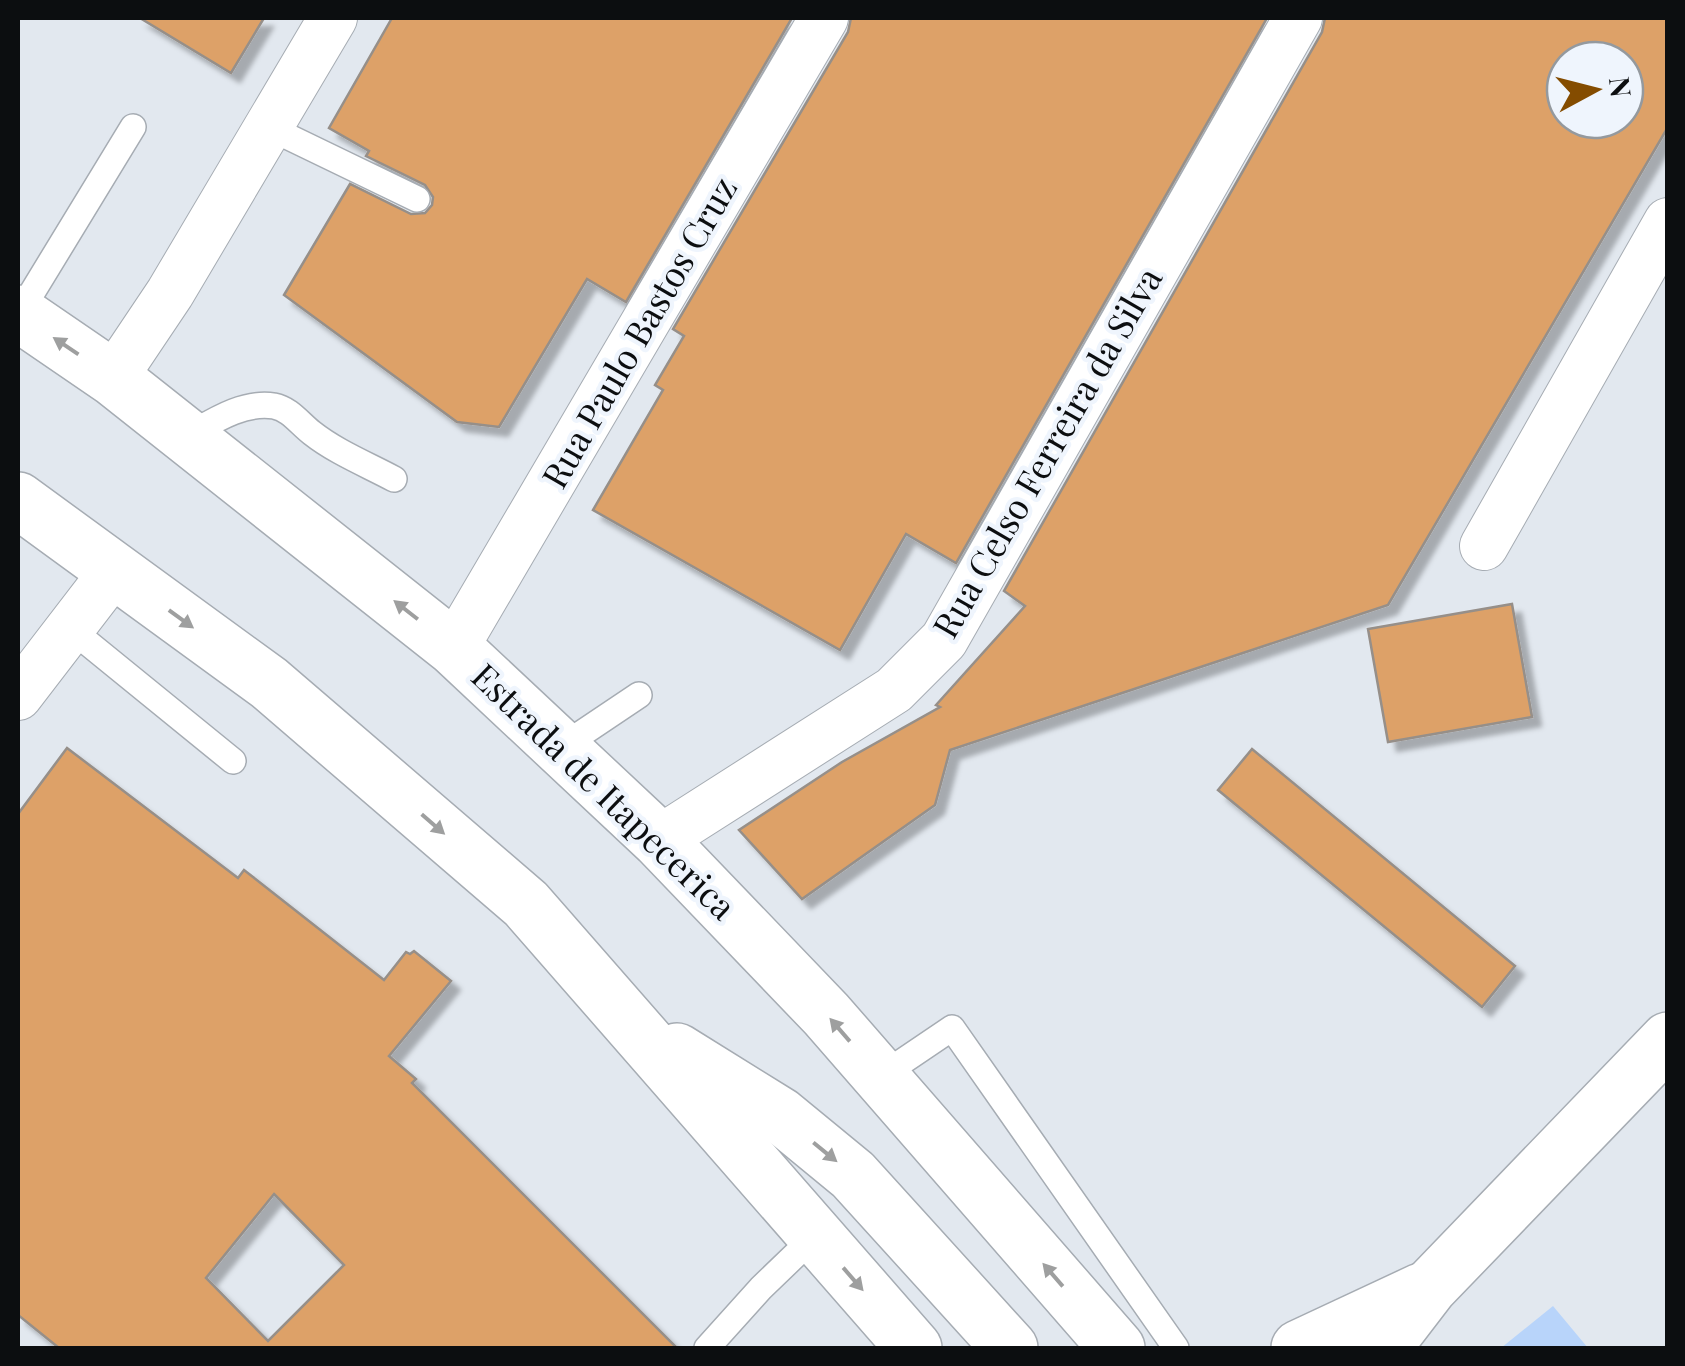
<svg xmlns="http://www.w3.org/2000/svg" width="1685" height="1366" font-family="'Playfair Display',serif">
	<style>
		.green { fill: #b8d4fa }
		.building { fill: #dda167; stroke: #968f89; stroke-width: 2.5; fill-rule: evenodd; filter: url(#shadow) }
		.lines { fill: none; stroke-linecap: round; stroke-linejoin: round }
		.lane-casing { stroke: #a6acb3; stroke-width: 28 }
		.street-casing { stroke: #a6acb3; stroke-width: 50 }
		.secondary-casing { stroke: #a6acb3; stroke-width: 58 }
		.primary-casing { stroke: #a6acb3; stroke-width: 58 }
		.lane { stroke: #fff; stroke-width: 25 }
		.street { stroke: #fff; stroke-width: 48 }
		.secondary { stroke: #fff; stroke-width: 55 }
		.primary { stroke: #fff; stroke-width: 55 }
		.oneway { fill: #9e9f9f }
		.labels { text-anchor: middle; stroke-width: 9; stroke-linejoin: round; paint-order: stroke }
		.street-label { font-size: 35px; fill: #0c0e10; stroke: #eff5fd }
	</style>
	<defs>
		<filter id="shadow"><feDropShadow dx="9" dy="9" stdDeviation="2.5" flood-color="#0004"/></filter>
	</defs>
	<rect width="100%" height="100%" fill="#e2e8ef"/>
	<polygon class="green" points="1553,1306 1588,1348 1501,1348"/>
	<g class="building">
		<polygon points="140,18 264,18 231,73"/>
		<polygon points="392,18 792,18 626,302 587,279 499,427 457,422 284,295 350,184 411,214 425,213 432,205 433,197 425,185 366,156 369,151 329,128"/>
		<polygon points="851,18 1267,18 956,563 906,534 840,650 593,510 663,390 655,385 684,336 673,329 848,32"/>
		<path d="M1325 18H1668V127L1388 605 950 750 935 805 802 899 739 830 842 762 940 707 936 705 1025 606 1004 591 1322 32ZM1565 60H1625V120H1565Z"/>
		<polygon points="1512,604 1532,717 1388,742 1368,629"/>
		<path d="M67 748 238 878 244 870 384 980 406 952 410 954 414 951 451 981 389 1056 416 1079 412 1083 677 1348H59L18 1315V814ZM274 1194 344 1265 268 1341 206 1278Z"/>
		<polygon points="1252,749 1515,966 1482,1007 1218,790"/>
	</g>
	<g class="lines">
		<defs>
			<g id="lane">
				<polyline points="268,127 417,199"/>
				<polyline points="19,314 133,127"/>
				<path d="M187 436C212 422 243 401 274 406 290 409 300 424 312 433 336 452 368 465 394 479"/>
				<polyline points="72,630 233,761"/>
				<polyline points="560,748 639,695"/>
				<polyline points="881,1076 952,1028 1176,1348"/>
				<polyline points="707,1348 761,1288 815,1236"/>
			</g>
			<g id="street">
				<polyline points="113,378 170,293 333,18"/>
				<polyline points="1484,546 1668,222"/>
				<polyline points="454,648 824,18"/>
				<polyline points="18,696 114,571"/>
				<polyline points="659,840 894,690 944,640 1298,18"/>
			</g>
			<g id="secondary">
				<polyline points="1299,1348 1421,1291"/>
				<polyline points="1383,1348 1429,1288 1668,1040"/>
			</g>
			<g id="primary">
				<polyline points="18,313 113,378 454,648 659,840 826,1014 1117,1348"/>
				<polyline points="18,500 269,683 526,904 914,1348"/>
				<polyline points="677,1051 780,1115 853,1175 1010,1348"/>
			</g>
		</defs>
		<use href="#lane" class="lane-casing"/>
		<use href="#street" class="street-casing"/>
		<use href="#secondary" class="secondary-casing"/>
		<use href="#primary" class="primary-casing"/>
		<use href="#lane" class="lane"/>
		<use href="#street" class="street"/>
		<use href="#secondary" class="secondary"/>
		<use href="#primary" class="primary"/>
	</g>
	<defs><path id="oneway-solid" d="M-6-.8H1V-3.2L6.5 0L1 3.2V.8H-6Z" transform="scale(2.5)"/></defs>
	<g class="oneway">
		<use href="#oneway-solid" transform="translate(66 346) rotate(-146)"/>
		<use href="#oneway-solid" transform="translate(406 610) rotate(-142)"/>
		<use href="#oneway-solid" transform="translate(181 619) rotate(36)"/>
		<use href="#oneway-solid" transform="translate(433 824) rotate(41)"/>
		<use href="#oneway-solid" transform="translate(840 1030) rotate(-131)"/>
		<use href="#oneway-solid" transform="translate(825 1152) rotate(39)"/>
		<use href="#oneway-solid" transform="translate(1053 1275) rotate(-131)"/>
		<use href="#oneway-solid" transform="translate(853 1279) rotate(49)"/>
	</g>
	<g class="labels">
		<g class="street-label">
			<text transform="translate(640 333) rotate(-60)" y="12">Rua Paulo Bastos Cruz</text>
			<text transform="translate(1048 453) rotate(-60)" y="12">Rua Celso Ferreira da Silva</text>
			<text transform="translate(603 792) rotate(44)" y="12">Estrada de Itapecerica</text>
		</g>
	</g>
	<rect width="1685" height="1366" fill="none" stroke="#0c0e10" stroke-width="40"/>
	<g transform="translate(1595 90) rotate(83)"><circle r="48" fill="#eff5fd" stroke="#94999e" stroke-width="2.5"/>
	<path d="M0-8L18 38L0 25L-18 38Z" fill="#844c00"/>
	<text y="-15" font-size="28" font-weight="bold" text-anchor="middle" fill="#0c0e10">N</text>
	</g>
</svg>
